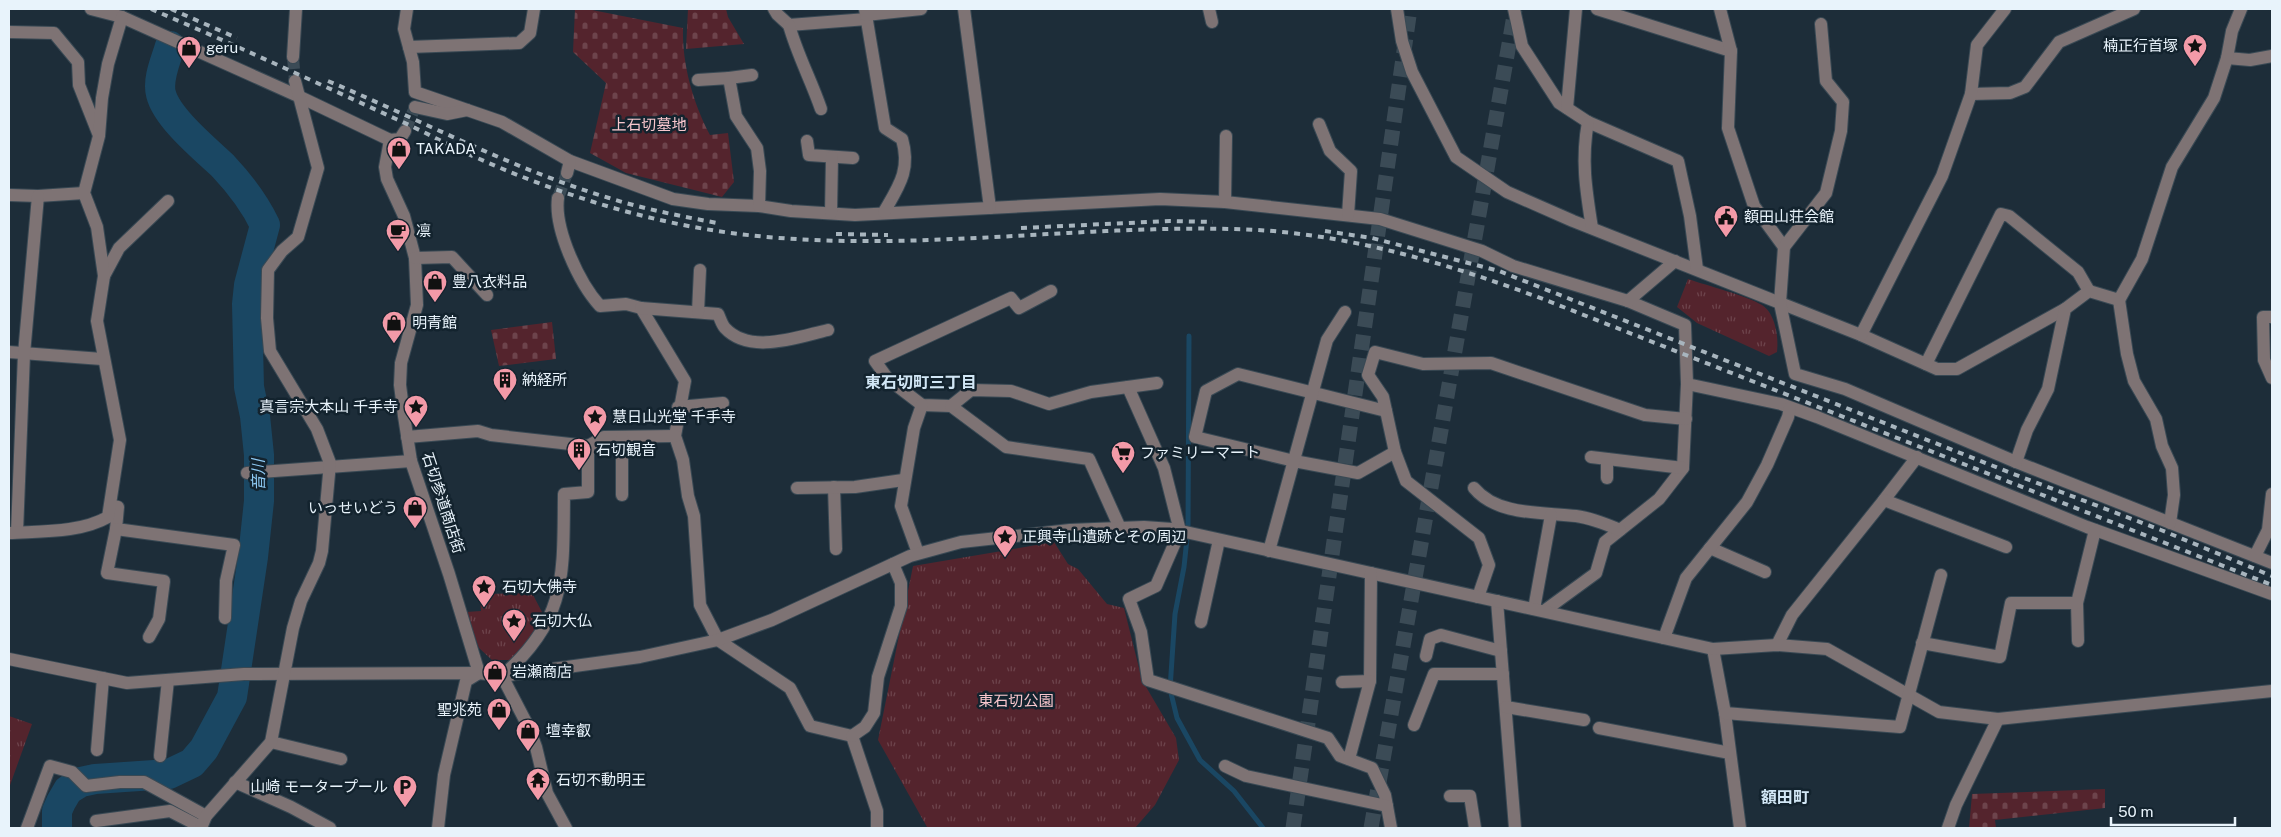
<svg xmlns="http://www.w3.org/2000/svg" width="2281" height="837" font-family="'Public Sans','Noto Sans JP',sans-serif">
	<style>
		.cemetery { fill: url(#cemetery-stones) }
		.park { fill: url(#park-tufts) }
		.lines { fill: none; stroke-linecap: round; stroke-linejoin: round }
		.stream { stroke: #1a4763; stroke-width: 5 }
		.river { stroke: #1a4763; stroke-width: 30 }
		.minor-tunnel { stroke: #3b4b56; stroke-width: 12; stroke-dasharray: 12 6; stroke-linecap: butt }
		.highway-tunnel { stroke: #3b4b56; stroke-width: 15; stroke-dasharray: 15 8; stroke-linecap: butt }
		.minor-casing { stroke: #394954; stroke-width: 14 }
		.minor { stroke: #7e7374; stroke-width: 12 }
		.rail { stroke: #a8b5be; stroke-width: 4; stroke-dasharray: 6 6; stroke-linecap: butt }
		.labels { text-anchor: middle; stroke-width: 5; stroke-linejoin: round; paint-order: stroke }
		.poi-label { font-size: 15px; fill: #e8f3fb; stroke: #13232e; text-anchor: start }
		.park-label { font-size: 15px; fill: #f8c6cc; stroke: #13232e }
		.street-label { font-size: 15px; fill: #e8f3fb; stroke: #13232e }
		.neighbourhood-label { font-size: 16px; font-weight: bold; fill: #d2e7f6; stroke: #13232e }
		.water-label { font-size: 16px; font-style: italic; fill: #8fcbf5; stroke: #13232e }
	</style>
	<defs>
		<pattern id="cemetery-stones" width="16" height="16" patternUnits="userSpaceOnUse" patternTransform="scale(1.25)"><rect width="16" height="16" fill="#54242d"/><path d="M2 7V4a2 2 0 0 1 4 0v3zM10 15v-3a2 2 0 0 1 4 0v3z" fill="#6d444c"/></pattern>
		<pattern id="park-tufts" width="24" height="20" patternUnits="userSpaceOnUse" patternTransform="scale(1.25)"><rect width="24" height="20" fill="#54242d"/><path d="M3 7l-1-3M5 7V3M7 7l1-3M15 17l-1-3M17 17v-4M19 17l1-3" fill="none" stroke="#6d444c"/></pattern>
	</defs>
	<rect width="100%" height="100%" fill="#1d2d39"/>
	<g class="cemetery">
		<path d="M575 9H587L683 28C682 64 693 103 710 135L728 133 734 182 722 197 626 173 590 153 606 83 573 52Z"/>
		<polygon points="688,9 726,9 728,17 744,44 686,49"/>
		<polygon points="552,322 556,359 499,366 491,330"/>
		<polygon points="2105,789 2105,808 1995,820 1996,828 1969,828 1972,794"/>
	</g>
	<g class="park">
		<path d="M1688 279C1708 286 1745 295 1762 305 1775 313 1779 337 1777 352L1769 356 1697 323 1677 307Z"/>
		<polygon points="1054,542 1068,564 1078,569 1107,604 1124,608 1142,680 1176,738 1179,760 1155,805 1135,828 927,827 878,740 913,566"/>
		<polygon points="532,593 542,612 532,636 513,660 492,660 479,648 466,612 481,611 480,594"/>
		<polygon points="9,716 32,724 9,788"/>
	</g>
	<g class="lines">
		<polyline class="stream" points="1189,336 1188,529 1184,567 1175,614 1170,689 1177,718 1200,760 1234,791 1263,828"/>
		<path class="river" d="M57 828V811L61 802 68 790 81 782 95 779 169 774 192 763 204 749 232 697 253 557 259 501V455L255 416 249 387 247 304 249 285 265 225C255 204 239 183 223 166 205 149 167 118 161 94 157 79 166 60 170 46"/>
		<g class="minor-tunnel">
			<polyline points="293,57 295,81"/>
			<polyline points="405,131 415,107"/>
			<polyline points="558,198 567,173"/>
		</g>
		<g class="highway-tunnel">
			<polyline points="1293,828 1410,9"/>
			<polyline points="1371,828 1515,10"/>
		</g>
		<defs>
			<g id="minor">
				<polyline points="91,9 122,17 298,96 390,140 400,139 405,131"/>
				<polyline points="407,9 404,29 413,62 415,92 502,122 570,161 673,199 708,204 759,206 791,211 855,215 1160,199 1225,202 1380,219 1482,251 1513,266 1628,301 1685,325 1687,384 1683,468 1659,499 1605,542 1596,573 1544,611"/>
				<polyline points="774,9 777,14 789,25 867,19"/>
				<path d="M865 9 885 128 902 139C911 170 899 186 884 212"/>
				<polyline points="964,9 990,208"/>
				<polyline points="1209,9 1212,22"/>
				<polyline points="1397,9 1402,41 1412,72 1456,157 1507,192 1573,221 1861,335 1937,369 1957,369 2065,309"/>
				<polyline points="1514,9 1522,46 1559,103 1588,122 1678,161 1690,216 1697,269"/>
				<polyline points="1597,9 1731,51 1728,128 1754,206 1784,247"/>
				<polyline points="1720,9 1731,51"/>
				<polyline points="866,15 921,9"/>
				<polyline points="1821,24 1826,81 1843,102 1841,131 1826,193 1784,247 1780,303 1795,374 1845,389 2016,462 2272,563"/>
				<path d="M789 25C797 54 811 80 821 109"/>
				<polyline points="9,32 54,33 78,62 79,85 98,133"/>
				<polyline points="409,47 519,43 530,33 534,9"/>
				<polyline points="293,57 296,9"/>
				<polyline points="2227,58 2250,60 2272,56"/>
				<polyline points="729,78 752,75"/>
				<polyline points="698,80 729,78 736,116 757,148 760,171 759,206"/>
				<polyline points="1971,94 2010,93 2025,87 2059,42 2134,9"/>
				<polyline points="415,107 447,114 467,110"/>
				<polyline points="1567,108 1576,9"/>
				<path d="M1588 122C1581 160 1586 190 1592 228"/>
				<polyline points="1319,124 1330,151 1351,171 1348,215"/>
				<polyline points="390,140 385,167 387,179 404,216 415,258 417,305 401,363 400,385 404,416 411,461 449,574 479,673 466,681 444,775 438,828"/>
				<polyline points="807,141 809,155 853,158"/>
				<polyline points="567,173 570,161"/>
				<polyline points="9,195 38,196 84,193"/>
				<path d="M558 198C554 229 579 283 600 306L626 304 641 308 685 381 675 436 683 460 688 496 694 516 700 605 718 640 790 688 810 726 852 736 877 811V828"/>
				<polyline points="1225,202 1226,136"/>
				<polyline points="831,213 832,157"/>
				<polyline points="415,258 452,257 487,295"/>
				<polyline points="104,276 119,248 168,201"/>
				<polyline points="1051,291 1019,308 1011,298 875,361 888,379 922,405 951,406 1006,447 1089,459 1120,528"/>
				<polyline points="2119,300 2127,354 2134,381 2156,419 2162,446 2172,468 2174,495 2170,523"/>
				<polyline points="1628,301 1675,261"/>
				<path d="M641 308 718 314C720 318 722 325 725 328 750 355 797 337 828 330"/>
				<polyline points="698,312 700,270"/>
				<polyline points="2272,317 2263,317 2264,360 2272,378"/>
				<polyline points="1861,335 1942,176 1971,94 1977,45 2005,9"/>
				<polyline points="9,352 102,359"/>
				<polyline points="1926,364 2001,214 2009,216 2078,272 2089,291"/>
				<polyline points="1687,384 1781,404 1817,417 2087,527 2272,594"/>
				<polyline points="1128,387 1164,468 1180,531 1156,586 1129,599 1141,632 1148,680 1328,738 1340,756 1372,768 1385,795 1391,828"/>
				<polyline points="951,406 971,390 1011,391 1049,404 1091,392 1157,383"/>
				<polyline points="678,407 723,403"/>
				<polyline points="1386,411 1238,374 1206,391 1195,437 1294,461 1358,473 1395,452"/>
				<path d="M407 437 478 431 491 435 588 446V492L564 494C563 574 568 619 502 676L529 728 536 747 547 793 566 828"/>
				<polyline points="588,446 604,437 675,436"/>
				<polyline points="1591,457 1683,468"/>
				<polyline points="2016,462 2027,430 2048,389 2065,309 2089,291 2119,300 2142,259 2172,167 2214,98 2227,58 2232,31 2241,9"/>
				<polyline points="247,473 411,461"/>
				<polyline points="1607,478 1607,459"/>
				<polyline points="834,487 836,549"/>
				<polyline points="797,488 855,487 903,480"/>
				<path d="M1474 488C1497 516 1543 512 1576 516 1591 518 1606 524 1620 530"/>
				<polyline points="622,495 622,437"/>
				<polyline points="1884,500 1917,457"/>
				<polyline points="113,506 118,507 116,529 234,545 226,581 225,618"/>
				<polyline points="116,529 107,573 164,581 159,619 149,637"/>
				<polyline points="17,532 24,354 38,196"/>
				<path d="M9 533C41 531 80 533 108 517L120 440 97 321 104 276 97 227 84 193 99 136 102 98 108 64 122 17"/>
				<polyline points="1710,548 1765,572"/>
				<polyline points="1269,551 1327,340 1345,312"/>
				<polyline points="918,553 901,506 914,428 922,405"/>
				<polyline points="2255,556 2268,530 2272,494"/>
				<polyline points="1478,597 1489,565 1479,538 1406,481 1395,452 1383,397 1368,375 1375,352 1423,364 1491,363 1645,415 1686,419"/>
				<polyline points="1497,601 1515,828"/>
				<polyline points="2077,603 2078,641"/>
				<polyline points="1534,609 1551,515"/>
				<polyline points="1201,622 1219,540"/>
				<polyline points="1664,638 1686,578 1747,502 1767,465 1788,417 1790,408"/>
				<polyline points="1922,643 2000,657 2011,603 2077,603 2095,530"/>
				<polyline points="1777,645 1792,615 1884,500 2006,547"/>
				<polyline points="1713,649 1725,713 1740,828"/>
				<polyline points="1426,656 1430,639 1441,635 1501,651"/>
				<polyline points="9,659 127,683 244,674 479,673 502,676 640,657 718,640 772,620 910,556 961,542 1070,530 1144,527 1172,529 1713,649 1777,645 1827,649 1939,712 1998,719 2272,691"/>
				<polyline points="1342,682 1370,681 1371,573"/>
				<polyline points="1506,707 1584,720"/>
				<polyline points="1725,713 1900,727 1941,575"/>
				<polyline points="1414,725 1434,674 1503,674"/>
				<polyline points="1599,728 1730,753"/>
				<polyline points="852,736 865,727 874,713 878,677 901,606 901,583 893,564"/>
				<polyline points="271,742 341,759"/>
				<polyline points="97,750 103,678"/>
				<polyline points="160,756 168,680"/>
				<polyline points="1349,759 1370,681"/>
				<polyline points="1225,766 1246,776 1387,806"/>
				<polyline points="235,782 291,807 330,828"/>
				<polyline points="1450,796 1470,796 1475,828"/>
				<polyline points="96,821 170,811 201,827"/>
				<polyline points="27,828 50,766 72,772 86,786 120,782 144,782 206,816"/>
				<polyline points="201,828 206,816 271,742 293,628 301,601 319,563 322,551 330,463 317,429 270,351 267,318 268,270 282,251 298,237 318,168 295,81"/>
				<polyline points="1948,828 1956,805 1998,719"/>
			</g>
		</defs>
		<use href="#minor" class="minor-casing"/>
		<use href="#minor" class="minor"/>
		<g class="rail">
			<path d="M151 9C233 44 315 82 396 119 423 131 448 145 475 157 558 194 649 223 739 234 904 254 1068 225 1233 229 1339 231 1444 262 1543 299L2272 585"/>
			<polyline points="171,9 237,38"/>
			<path d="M328 81C421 120 512 169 609 198 644 209 680 216 717 223"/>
			<polyline points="1021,228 1170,221 1213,222"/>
			<polyline points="1325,231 1372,238 1499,271 2011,473 2161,530 2272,576"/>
			<polyline points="836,234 888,235"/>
		</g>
	</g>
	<defs>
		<symbol id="sight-pin" viewBox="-11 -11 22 30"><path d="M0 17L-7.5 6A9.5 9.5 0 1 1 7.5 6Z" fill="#f39aa8" stroke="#13232e"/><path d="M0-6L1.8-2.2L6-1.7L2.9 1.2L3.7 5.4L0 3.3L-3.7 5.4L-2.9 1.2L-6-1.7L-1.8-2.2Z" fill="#111"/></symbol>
		<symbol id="shop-pin" viewBox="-11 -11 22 30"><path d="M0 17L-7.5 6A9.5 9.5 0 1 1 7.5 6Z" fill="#f39aa8" stroke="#13232e"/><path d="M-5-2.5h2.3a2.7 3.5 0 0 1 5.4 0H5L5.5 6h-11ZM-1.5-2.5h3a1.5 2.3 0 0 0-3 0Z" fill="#111"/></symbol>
		<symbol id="civic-pin" viewBox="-11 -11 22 30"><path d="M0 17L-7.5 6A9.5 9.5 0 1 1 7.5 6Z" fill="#f39aa8" stroke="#13232e"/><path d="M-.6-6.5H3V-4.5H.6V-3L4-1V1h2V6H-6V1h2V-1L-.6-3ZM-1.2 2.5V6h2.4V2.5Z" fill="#111"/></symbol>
		<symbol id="cafe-pin" viewBox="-11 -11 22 30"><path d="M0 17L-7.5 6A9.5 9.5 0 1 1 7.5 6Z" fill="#f39aa8" stroke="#13232e"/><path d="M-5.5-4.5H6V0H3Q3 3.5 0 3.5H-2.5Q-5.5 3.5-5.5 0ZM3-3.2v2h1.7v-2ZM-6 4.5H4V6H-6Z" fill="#111"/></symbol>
		<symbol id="building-pin" viewBox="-11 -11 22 30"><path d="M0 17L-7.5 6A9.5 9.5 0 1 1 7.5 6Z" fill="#f39aa8" stroke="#13232e"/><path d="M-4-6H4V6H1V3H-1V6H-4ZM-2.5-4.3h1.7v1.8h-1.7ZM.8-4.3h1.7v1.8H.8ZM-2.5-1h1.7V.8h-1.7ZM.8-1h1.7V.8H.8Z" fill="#111"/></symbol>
		<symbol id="supermarket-pin" viewBox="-11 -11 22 30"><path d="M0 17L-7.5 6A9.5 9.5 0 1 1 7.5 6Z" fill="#f39aa8" stroke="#13232e"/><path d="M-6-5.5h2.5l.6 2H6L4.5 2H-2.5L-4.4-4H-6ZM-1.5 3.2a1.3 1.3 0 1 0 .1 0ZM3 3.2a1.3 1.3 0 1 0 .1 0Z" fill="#111"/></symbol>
		<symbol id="temple-pin" viewBox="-11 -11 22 30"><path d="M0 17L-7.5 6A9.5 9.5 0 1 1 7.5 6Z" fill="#f39aa8" stroke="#13232e"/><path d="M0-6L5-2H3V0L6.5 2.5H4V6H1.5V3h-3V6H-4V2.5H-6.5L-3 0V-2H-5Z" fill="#111"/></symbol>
		<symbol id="parking-pin" viewBox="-11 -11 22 30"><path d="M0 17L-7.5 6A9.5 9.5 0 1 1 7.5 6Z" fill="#f39aa8" stroke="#13232e"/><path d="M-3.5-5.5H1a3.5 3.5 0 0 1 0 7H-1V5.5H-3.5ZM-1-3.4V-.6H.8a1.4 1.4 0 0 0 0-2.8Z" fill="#111"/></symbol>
	</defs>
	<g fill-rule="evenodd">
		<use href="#sight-pin" x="2181" y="32" width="28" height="38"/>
		<use href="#shop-pin" x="175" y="34" width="28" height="38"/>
		<use href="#shop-pin" x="385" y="135" width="28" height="38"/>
		<use href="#civic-pin" x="1712" y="203" width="28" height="38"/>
		<use href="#cafe-pin" x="384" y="217" width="28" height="38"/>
		<use href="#shop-pin" x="421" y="268" width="28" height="38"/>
		<use href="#shop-pin" x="380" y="309" width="28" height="38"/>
		<use href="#building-pin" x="491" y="366" width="28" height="38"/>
		<use href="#sight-pin" x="402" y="393" width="28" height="38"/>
		<use href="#sight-pin" x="581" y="403" width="28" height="38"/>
		<use href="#building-pin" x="565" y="436" width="28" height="38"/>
		<use href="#supermarket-pin" x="1109" y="439" width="28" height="38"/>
		<use href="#shop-pin" x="401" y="494" width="28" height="38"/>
		<use href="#sight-pin" x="991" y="523" width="28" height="38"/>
		<use href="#sight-pin" x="470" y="573" width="28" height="38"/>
		<use href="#sight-pin" x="500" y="607" width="28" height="38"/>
		<use href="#shop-pin" x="481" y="658" width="28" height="38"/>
		<use href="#shop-pin" x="485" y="696" width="28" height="38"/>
		<use href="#shop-pin" x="514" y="717" width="28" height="38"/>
		<use href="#temple-pin" x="524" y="766" width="28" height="38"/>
		<use href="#parking-pin" x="391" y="773" width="28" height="38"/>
	</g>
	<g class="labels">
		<g class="poi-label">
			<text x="2178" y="51" text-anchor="end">楠正行首塚</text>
			<text x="206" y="53">geru</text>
			<text x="416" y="154">TAKADA</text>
			<text x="1744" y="222">額田山荘会館</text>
			<text x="416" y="236">凛</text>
			<text x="452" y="287">豊八衣料品</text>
			<text x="412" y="328">明青館</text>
			<text x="522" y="385">納経所</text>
			<text x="398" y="412" text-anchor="end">真言宗大本山 千手寺</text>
			<text x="612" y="422">慧日山光堂 千手寺</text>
			<text x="596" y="455">石切観音</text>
			<text x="1140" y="458">ファミリーマート</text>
			<text x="398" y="513" text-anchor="end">いっせいどう</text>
			<text x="1022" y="542">正興寺山遺跡とその周辺</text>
			<text x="502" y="592">石切大佛寺</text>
			<text x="532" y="626">石切大仏</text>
			<text x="512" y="677">岩瀬商店</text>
			<text x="482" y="715" text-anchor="end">聖兆苑</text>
			<text x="546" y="736">壇幸叡</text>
			<text x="556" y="785">石切不動明王</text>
			<text x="388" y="792" text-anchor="end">山崎 モータープール</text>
		</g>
		<g class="park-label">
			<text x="649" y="130">上石切墓地</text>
			<text x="1016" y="706">東石切公園</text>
		</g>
		<g class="street-label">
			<text transform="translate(443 503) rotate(72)" y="5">石切参道商店街</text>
		</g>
		<g class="neighbourhood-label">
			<text x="921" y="388">東石切町三丁目</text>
			<text x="1785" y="803">額田町</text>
		</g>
		<g class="water-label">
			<text transform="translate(258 475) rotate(-91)" y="6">音川</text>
		</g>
	</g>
	<rect width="2281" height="837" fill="none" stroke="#e8f3fb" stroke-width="20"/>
	<path d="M2111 817v8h124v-8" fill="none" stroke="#e8f3fb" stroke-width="2.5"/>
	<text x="2118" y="817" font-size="15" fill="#e8f3fb" stroke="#13232e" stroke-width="4" paint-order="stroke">50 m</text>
</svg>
